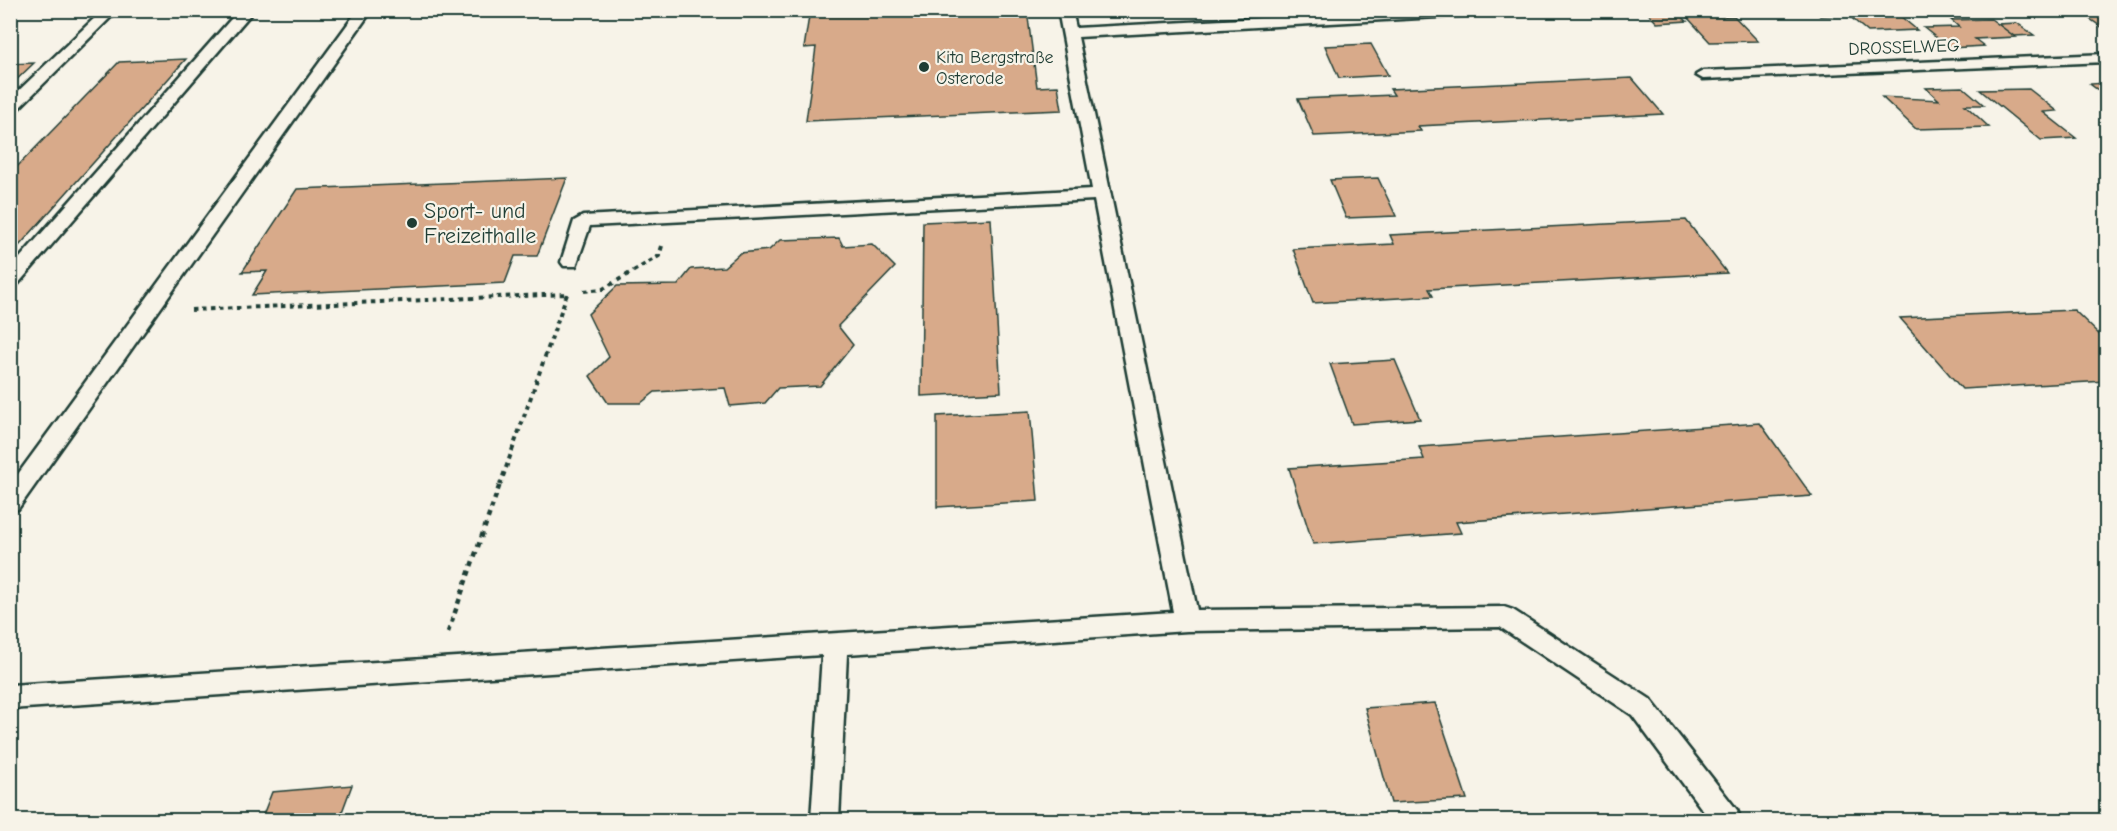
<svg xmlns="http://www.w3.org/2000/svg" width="2117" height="831" font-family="'Comic Neue',sans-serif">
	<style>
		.building { fill: #d8aa8a; stroke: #1f3d34; stroke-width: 1.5 }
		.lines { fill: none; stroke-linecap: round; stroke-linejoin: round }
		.service-casing { stroke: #1f3d34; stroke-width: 5 }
		.path-far1 { stroke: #1f3d34; stroke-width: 4; stroke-dasharray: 4.5 4.5; stroke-linecap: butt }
		.path { stroke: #1f3d34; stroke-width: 4.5; stroke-dasharray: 5 5; stroke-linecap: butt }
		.service { fill: #f7f3e8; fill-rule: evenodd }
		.poi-dot { fill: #1f3d34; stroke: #f7f3e8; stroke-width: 2 }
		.labels { text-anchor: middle; stroke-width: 4.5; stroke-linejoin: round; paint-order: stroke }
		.far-street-label { font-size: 18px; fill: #1f3d34; stroke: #f7f3e8 }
		.far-poi-label { font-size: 18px; fill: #1f3d34; stroke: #f7f3e8; text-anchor: start }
		.poi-label { font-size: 22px; fill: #1f3d34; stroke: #f7f3e8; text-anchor: start }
	</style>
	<rect width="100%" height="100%" fill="#f7f3e8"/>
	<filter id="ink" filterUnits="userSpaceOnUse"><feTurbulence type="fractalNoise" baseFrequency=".0167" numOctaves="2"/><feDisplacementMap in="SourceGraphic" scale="12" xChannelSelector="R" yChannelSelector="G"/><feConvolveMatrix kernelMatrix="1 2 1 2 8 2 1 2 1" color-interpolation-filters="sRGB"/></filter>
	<g filter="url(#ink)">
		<g class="building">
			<polygon points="810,10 1027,10 1037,87 1058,86 1062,110 806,121 816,47 804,48"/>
			<polygon points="1813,10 1893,10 1917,30 1868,32 1848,15 1820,16"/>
			<polygon points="2077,10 2106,10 2106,30"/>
			<polygon points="1676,11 1687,21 1657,23 1647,12"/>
			<polygon points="1734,16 1758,41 1710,42 1687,17"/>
			<polygon points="1991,19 2016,37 1975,39 1984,46 1949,48 1924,28 1959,27 1951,20"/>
			<polygon points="2017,23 2034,35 2014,36 1998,24"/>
			<polygon points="1371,44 1388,75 1339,78 1325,46"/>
			<polygon points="186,59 10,256 10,174 119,62"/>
			<polygon points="34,63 10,86 10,64"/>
			<polygon points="1632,78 1663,114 1418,126 1421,131 1314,136 1298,99 1394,95 1390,89"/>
			<polygon points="2106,83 2106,96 2090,84"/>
			<polygon points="1963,87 1984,105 1965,105 1989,127 1916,129 1882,97 1939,100 1926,88"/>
			<polygon points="2029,89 2057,111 2043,112 2076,138 2041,140 1980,90"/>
			<polygon points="567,178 537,256 515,256 505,283 252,295 267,271 242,272 297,189"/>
			<polygon points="1378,178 1396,216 1346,218 1330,180"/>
			<polygon points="991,219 1001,392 921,396 923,222"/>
			<polygon points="1686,220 1727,273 1429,289 1433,296 1313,303 1293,249 1394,244 1390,235"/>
			<polygon points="839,238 843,246 872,244 895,267 838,326 853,345 820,386 778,388 765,403 730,406 725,388 655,392 641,403 608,403 590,376 609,357 588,314 617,286 678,285 691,269 724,267 740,253 769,250 780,240"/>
			<polygon points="2074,310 2106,341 2106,381 1962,389 1900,318"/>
			<polygon points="1395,360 1420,419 1352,424 1330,364"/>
			<polygon points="1030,411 1038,501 937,507 937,416"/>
			<polygon points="1760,423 1812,496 1456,522 1461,533 1313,544 1289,468 1424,459 1419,447"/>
			<polygon points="1435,703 1467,799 1391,803 1365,708"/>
			<polygon points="352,785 339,820 261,820 272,792"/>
		</g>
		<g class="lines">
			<defs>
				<g id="service">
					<polygon points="103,10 118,10 16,111 10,113 10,99"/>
					<polygon points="239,10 254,10 17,285 10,287 10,269"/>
					<polygon points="358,10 372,10 18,509 10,512 10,485"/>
					<polygon points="1058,10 1072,10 1076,28 1406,10 1499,10 1492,14 1078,37 1197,610 1504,607 1513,610 1650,699 1737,810 1741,820 1710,820 1632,715 1500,627 1187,631 847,654 839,820 811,820 822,655 10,709 10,685 1173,612 1094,200 590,226 576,266 564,266 561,262 574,221 583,216 1092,189"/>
					<polygon points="2106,54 2106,62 1703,79 1696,75 1703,71"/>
				</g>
			</defs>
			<use href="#service" class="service-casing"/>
			<g class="path-far1">
				<polyline points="584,291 603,289 659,256 662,246"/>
				<polyline points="191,310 568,294"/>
				<polyline points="500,485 567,294"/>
			</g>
			<polyline class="path" points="448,632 500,484"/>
			<use href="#service" class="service"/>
		</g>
	</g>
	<g class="poi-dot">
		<circle cx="924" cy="67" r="6"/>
		<circle cx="412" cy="223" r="6"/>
	</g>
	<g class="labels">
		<g class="far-street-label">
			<text transform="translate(1904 47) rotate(-2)" y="6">DROSSELWEG</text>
		</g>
		<g class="far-poi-label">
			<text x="936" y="63">Kita Bergstraße<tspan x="936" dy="21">Osterode</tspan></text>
		</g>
		<g class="poi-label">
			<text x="424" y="218">Sport- und<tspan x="424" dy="25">Freizeithalle</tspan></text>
		</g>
	</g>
	<rect width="2117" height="831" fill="none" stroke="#f7f3e8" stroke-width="36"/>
	<rect x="18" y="18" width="2081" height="795" fill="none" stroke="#1f3d34" stroke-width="2" filter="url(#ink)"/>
</svg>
